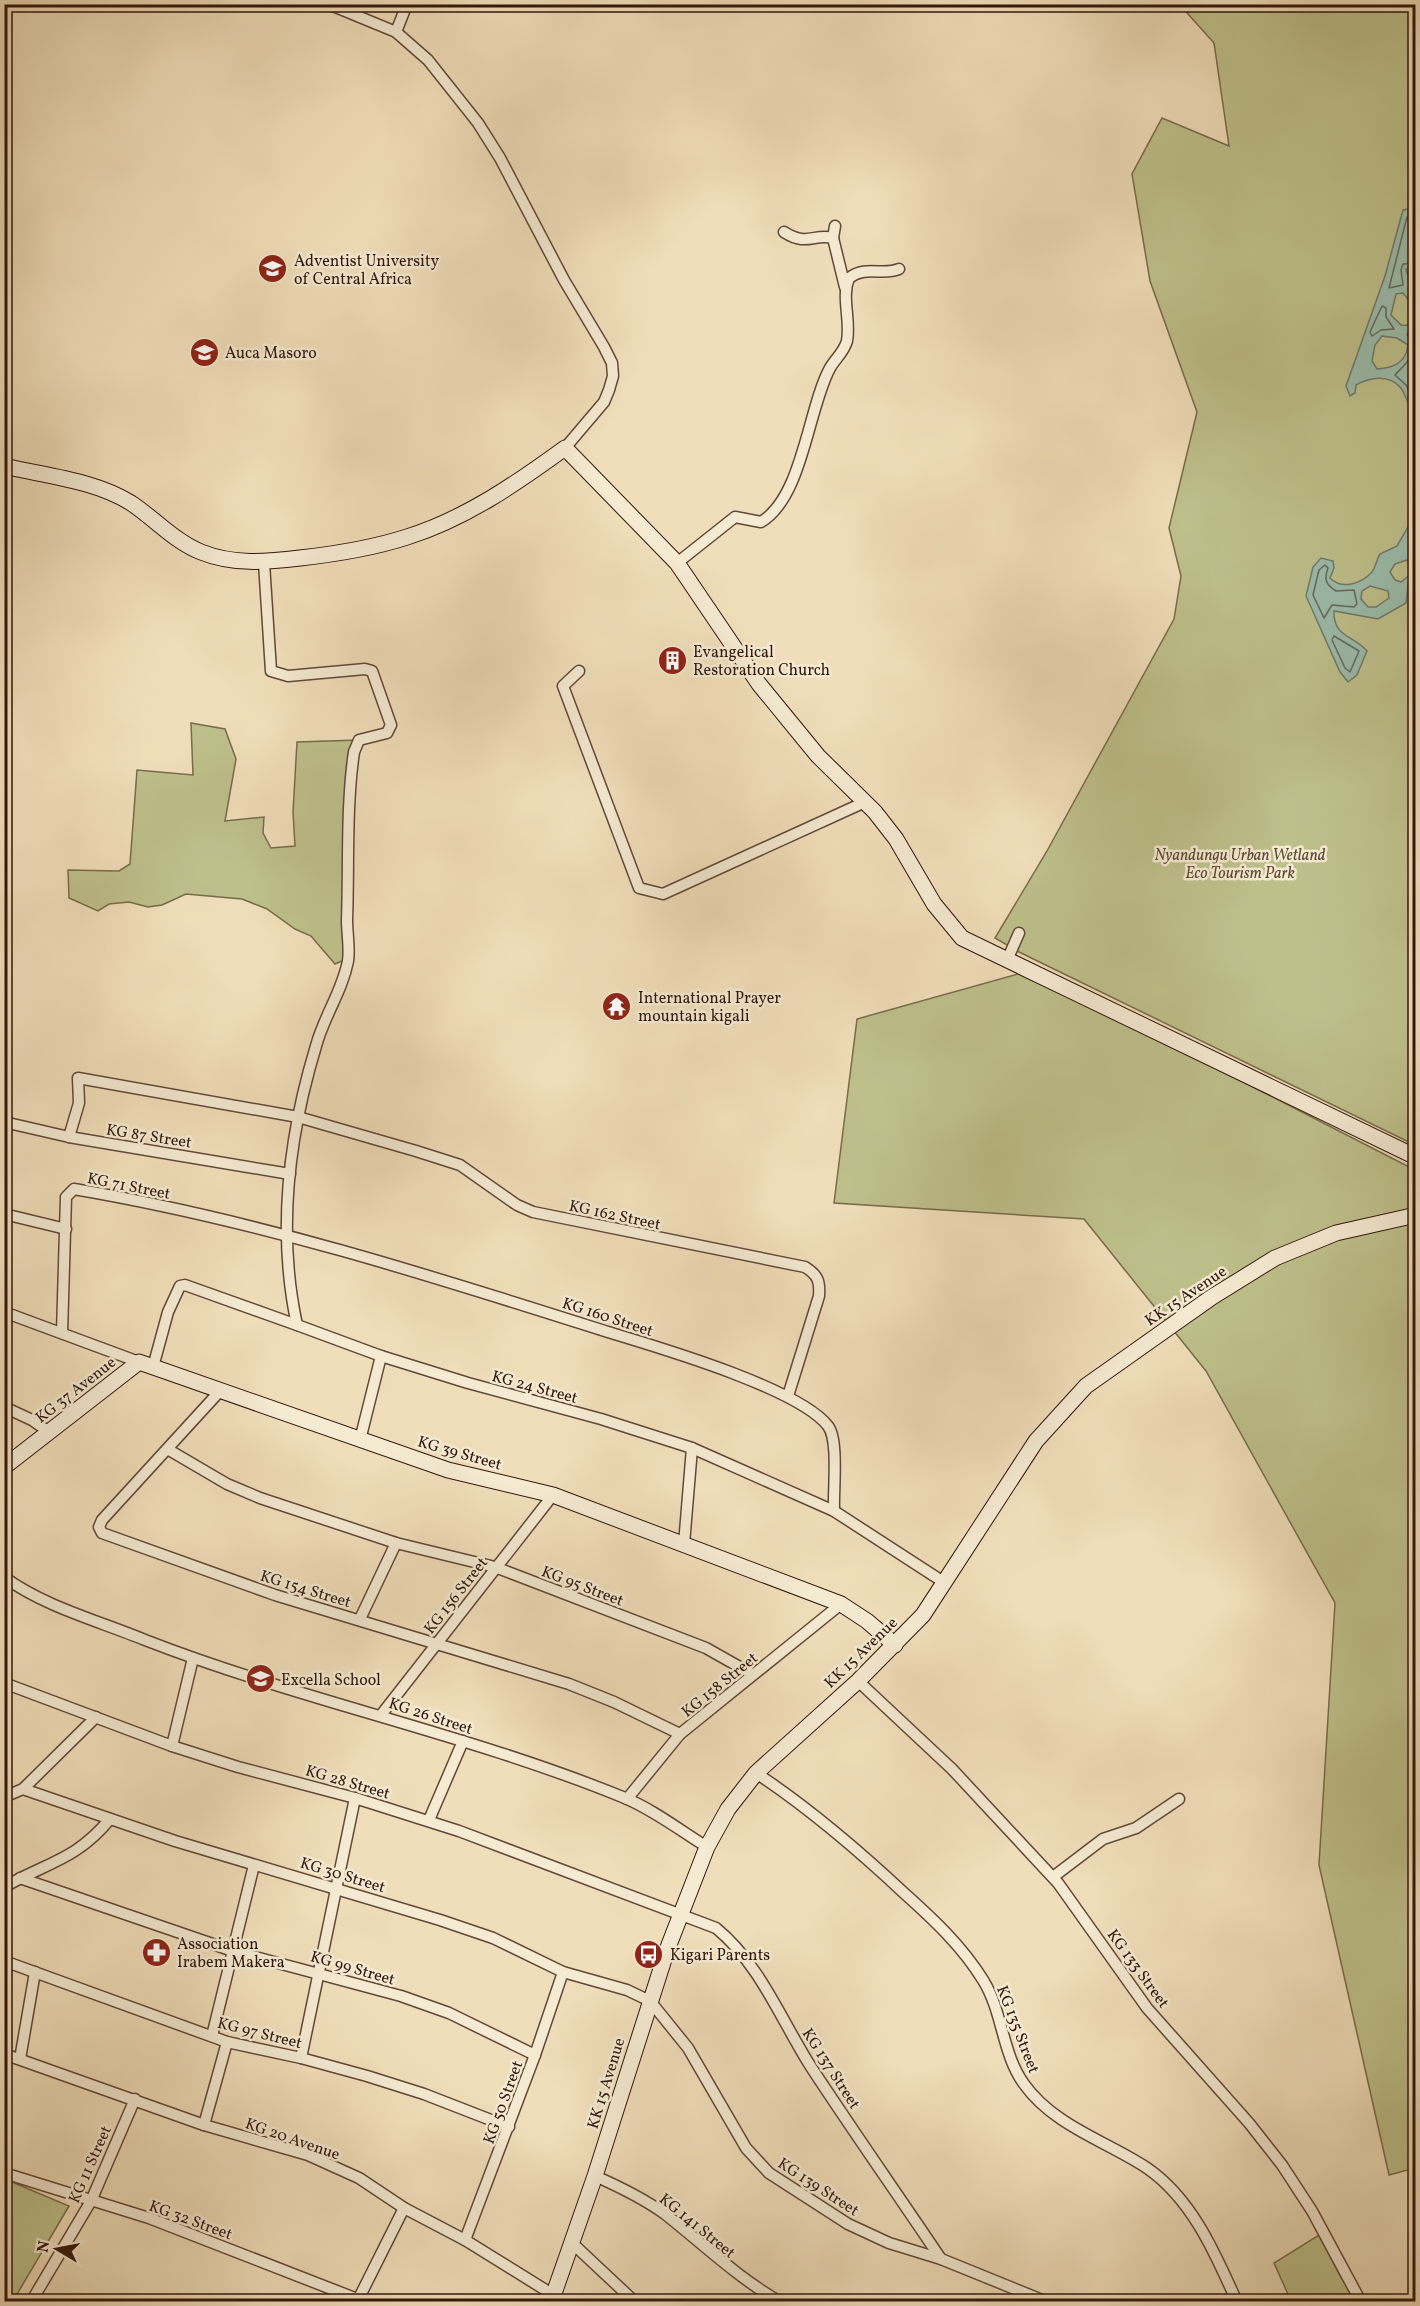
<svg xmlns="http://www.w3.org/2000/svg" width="1420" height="2306" font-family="Vollkorn,serif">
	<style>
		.green { fill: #bec08c; stroke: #786b4c; stroke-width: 1.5 }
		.water { fill: #9bbcab; stroke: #717a6b; stroke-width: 1.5; fill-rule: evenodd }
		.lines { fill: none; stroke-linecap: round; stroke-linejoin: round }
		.shore { stroke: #66695c; stroke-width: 1.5 }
		.street-casing { stroke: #624838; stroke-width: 13 }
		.secondary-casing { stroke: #32160c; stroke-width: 17 }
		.street { stroke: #f5ead2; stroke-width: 10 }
		.secondary { stroke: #f5ead2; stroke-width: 15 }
		.labels { text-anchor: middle; stroke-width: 5; stroke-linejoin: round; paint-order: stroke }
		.poi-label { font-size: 16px; fill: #32160c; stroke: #f5ead2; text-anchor: start }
		.park-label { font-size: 16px; font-style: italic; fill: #5c4932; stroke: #f5ead2 }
		.street-label { font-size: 16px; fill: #32160c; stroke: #f5ead2 }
	</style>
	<rect width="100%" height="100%" fill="#f0deba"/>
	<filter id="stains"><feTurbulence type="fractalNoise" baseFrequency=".00333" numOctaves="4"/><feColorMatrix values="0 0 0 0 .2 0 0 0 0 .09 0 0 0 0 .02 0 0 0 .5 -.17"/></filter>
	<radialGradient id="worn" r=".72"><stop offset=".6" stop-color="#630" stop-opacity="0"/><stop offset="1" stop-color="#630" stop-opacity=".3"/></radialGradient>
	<g class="green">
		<polygon points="1180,5 1415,5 1415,1145 1019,952 995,938 1047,851 1174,619 1181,576 1169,528 1197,412 1150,281 1132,174 1162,118 1229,146 1214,43"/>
		<polygon points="191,723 225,729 236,759 225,821 264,817 263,833 271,848 295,846 293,812 297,742 359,740 354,752 349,958 335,964 311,936 295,929 267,909 242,899 186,894 162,905 148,907 129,902 109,904 98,911 69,898 68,870 119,871 130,864 137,770 193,775"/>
		<polygon points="1018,974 1177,1048 1415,1170 1415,2168 1389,2175 1319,1865 1335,1603 1206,1371 1084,1219 834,1203 857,1019"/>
		<polygon points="5,2179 69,2206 13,2301 5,2301"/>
		<polygon points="1319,2235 1342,2279 1358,2302 1291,2301 1274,2263"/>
	</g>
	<g class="water">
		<path d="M1415 208V269H1406L1414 301 1410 302 1403 293 1396 294 1391 315 1401 325 1415 326 1416 408 1413 409C1406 402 1406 395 1401 388 1389 374 1370 377 1356 385L1355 393 1350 396 1346 386 1385 276 1403 210ZM1382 336 1397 338 1408 345C1406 363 1393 368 1377 369L1372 361 1375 345Z"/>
		<path d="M1415 515V582L1408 585 1406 603 1378 619 1334 611C1333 637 1353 635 1367 651L1357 675 1348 682 1340 672 1306 596 1313 567 1321 558 1333 561 1334 568 1330 578C1342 590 1361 584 1372 572 1375 568 1377 559 1380 554L1397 546ZM1410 559 1411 574 1401 582 1395 580 1390 572 1395 564ZM1370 586 1388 591 1389 598 1376 607H1368L1361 599 1362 591Z"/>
	</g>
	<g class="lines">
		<g class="shore">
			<polyline points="1416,214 1407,217 1389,288 1403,285 1401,270 1403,264 1416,263"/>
			<polygon points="1382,306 1386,308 1386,317 1394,329 1381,330 1372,336 1370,332"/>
			<path d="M1416 332 1407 334C1408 337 1410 338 1412 341 1420 353 1401 368 1395 375L1406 385 1416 403"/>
			<path d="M1325 565 1328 568C1324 579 1325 584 1336 591L1354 590 1357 604 1354 607 1332 605 1324 618 1313 595 1319 570Z"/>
			<polygon points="1334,636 1359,651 1350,672 1345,668 1332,640"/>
		</g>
		<defs>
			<g id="street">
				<polyline points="328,4 396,32 428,60 478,123 500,158 564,280 604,347 612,363 613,376 609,390 604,402 565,448"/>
				<polyline points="396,32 407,4"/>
				<path d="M784 232C807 247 814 233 833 238L845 287"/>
				<polyline points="833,238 835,226"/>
				<path d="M264 563 271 671 288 676 365 669 372 671 391 725 387 733 359 740 354 752C346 806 349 865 347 920 347 934 350 948 348 961 342 992 324 1016 316 1046 289 1135 277 1233 297 1325L381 1356 468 1383 601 1419 692 1448 834 1511 945 1583"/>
				<path d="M677 563 735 517 761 522C803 497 808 408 830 368 835 359 844 352 847 341 851 320 841 297 849 278 866 265 883 276 899 269"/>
				<polyline points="579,671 563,686 639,888 663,894 865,802"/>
				<polyline points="1008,958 1019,933"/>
				<polyline points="4,1122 69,1137 290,1174"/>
				<path d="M69 1137 79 1103 78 1078 298 1117 416 1151 460 1165 517 1205 533 1212 805 1267C818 1275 820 1281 819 1296L788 1396"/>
				<polyline points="4,1214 66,1229"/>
				<polyline points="4,1312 139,1362"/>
				<path d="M62 1333 66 1197 74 1189C257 1220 432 1276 608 1332 657 1347 799 1388 828 1426 839 1440 833 1491 834 1511"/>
				<polyline points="153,1367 168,1312 180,1286 185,1285 297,1325"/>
				<polyline points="220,1391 102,1520 99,1527 102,1533 275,1595 569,1684 614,1702 680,1734"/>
				<polyline points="4,1407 32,1420 49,1432"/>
				<polyline points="360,1440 381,1356"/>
				<polyline points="169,1450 227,1484 260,1498 396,1543 495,1567 706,1648 752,1674"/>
				<polyline points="684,1544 692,1448"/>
				<path d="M4 1577C45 1607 99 1621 145 1640 302 1701 469 1734 625 1798 654 1810 681 1831 707 1847"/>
				<polyline points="360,1619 396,1543"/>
				<polyline points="858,1681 952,1769 1058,1883 1147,2008 1249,2123 1282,2165 1312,2211 1361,2302"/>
				<path d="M4 1683 172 1746 238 1767 355 1798 459 1831 716 1928C760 1964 781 2020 811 2067 853 2131 898 2195 941 2259"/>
				<polyline points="381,1715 553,1495"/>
				<polyline points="172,1746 193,1658"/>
				<path d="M756 1773C809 1808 858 1850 904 1893 933 1919 962 1946 983 1980 1003 2012 1002 2054 1024 2084 1054 2126 1106 2141 1147 2168 1192 2199 1215 2253 1237 2302"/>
				<polyline points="23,1789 175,1841 440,1920 493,1938 563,1972 627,1990 650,2001 688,2048 746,2148 769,2173 848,2224 889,2243 941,2259 1047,2302"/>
				<polyline points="4,1797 23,1789 96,1717"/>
				<polyline points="627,1799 680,1734 841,1604"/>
				<polyline points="429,1820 463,1741"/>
				<polyline points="1053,1877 1103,1839 1136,1828 1179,1799"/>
				<polyline points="20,1878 233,1951 401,1996 449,2013 535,2055"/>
				<path d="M4 1887C48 1862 76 1860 110 1819"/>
				<polyline points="4,1961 227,2042 301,2058 367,2076 424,2094 509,2127"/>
				<polyline points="212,2036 254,1865"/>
				<polyline points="4,2054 204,2125 308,2155 359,2178 404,2208 465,2240 552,2294"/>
				<polyline points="301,2058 355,1798"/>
				<polyline points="20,2059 35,1972"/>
				<polyline points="204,2125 227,2042"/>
				<polyline points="4,2173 149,2218 365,2302"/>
				<path d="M595 2176C620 2187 643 2198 665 2214 703 2244 737 2277 780 2302"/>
				<polyline points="465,2240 535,2055 563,1972"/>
				<polyline points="571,2242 635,2302"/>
				<polyline points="359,2298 404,2208"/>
				<polyline points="31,2302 91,2201 135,2099"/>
			</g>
			<g id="secondary">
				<path d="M4 466C46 476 94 480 131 503 155 519 174 541 201 552 233 565 267 562 300 558 336 554 373 548 407 537 465 519 517 483 565 448L677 563 759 684 818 756 875 812 896 839 934 904 962 938 1416 1157"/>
				<polyline points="4,1467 139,1362 448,1470 553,1495 841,1604 867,1621 895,1645"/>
				<polyline points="551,2302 595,2176 667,1950 707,1847 728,1809 756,1773 858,1681 923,1615 1036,1441 1086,1386 1212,1297 1275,1258 1336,1233 1416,1215"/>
			</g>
		</defs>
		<use href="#street" class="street-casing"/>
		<use href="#secondary" class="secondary-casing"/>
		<use href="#street" class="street"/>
		<use href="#secondary" class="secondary"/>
	</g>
	<defs>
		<symbol id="university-disc" viewBox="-11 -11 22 22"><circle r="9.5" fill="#8f2418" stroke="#f5ead2"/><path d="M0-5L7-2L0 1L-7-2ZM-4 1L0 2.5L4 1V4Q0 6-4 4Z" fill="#fff"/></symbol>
		<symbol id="school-disc" viewBox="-11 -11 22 22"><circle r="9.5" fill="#8f2418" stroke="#f5ead2"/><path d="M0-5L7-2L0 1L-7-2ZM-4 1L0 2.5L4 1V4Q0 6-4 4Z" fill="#fff"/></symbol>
		<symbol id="building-disc" viewBox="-11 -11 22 22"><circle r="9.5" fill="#8f2418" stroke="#f5ead2"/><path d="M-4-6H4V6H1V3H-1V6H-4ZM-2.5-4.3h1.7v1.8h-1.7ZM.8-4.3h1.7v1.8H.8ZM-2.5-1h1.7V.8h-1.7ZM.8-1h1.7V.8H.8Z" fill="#fff"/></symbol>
		<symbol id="temple-disc" viewBox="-11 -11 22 22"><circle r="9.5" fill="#8f2418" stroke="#f5ead2"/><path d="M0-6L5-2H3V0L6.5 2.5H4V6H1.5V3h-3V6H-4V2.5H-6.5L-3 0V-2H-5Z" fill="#fff"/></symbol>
		<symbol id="pharmacy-disc" viewBox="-11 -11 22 22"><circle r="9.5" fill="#8f2418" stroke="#f5ead2"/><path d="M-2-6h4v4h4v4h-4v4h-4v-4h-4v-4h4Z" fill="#fff"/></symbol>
		<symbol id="bus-disc" viewBox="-11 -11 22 22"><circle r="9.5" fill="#8f2418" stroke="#f5ead2"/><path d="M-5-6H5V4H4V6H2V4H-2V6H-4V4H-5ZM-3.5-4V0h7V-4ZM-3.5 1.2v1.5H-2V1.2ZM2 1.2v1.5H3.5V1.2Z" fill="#fff"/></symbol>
	</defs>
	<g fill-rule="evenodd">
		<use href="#university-disc" x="256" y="252" width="33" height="33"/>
		<use href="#school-disc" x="188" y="336" width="33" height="33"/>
		<use href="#building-disc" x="656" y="644" width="33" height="33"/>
		<use href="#temple-disc" x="600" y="990" width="33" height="33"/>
		<use href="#school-disc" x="244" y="1662" width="33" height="33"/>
		<use href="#pharmacy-disc" x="140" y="1936" width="33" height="33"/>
		<use href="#bus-disc" x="632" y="1938" width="33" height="33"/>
	</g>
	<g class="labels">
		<g class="poi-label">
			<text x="294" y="266">Adventist University<tspan x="294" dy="18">of Central Africa</tspan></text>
			<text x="225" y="358">Auca Masoro</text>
			<text x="693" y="657">Evangelical<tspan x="693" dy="18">Restoration Church</tspan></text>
			<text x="638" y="1003">International Prayer<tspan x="638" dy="18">mountain kigali</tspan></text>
			<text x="281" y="1685">Excella School</text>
			<text x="177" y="1949">Association<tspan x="177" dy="18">Irabem Makera</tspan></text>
			<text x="670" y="1960">Kigari Parents</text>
		</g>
		<g class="park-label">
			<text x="1240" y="860">Nyandungu Urban Wetland<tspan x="1240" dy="18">Eco Tourism Park</tspan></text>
		</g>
		<g class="street-label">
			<text transform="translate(149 1135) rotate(9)" y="6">KG 87 Street</text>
			<text transform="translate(129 1185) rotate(11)" y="6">KG 71 Street</text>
			<text transform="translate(615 1214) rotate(12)" y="6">KG 162 Street</text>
			<text transform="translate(1185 1295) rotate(-34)" y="6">KK 15 Avenue</text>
			<text transform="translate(608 1316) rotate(18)" y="6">KG 160 Street</text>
			<text transform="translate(535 1386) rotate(15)" y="6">KG 24 Street</text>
			<text transform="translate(75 1389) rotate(-38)" y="6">KG 37 Avenue</text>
			<text transform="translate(460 1452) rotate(16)" y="6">KG 39 Street</text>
			<text transform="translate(583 1585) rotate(21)" y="6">KG 95 Street</text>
			<text transform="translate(306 1588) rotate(17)" y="6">KG 154 Street</text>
			<text transform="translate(455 1595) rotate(-52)" y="6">KG 156 Street</text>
			<text transform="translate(860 1652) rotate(-44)" y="6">KK 15 Avenue</text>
			<text transform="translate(719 1684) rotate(-39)" y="6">KG 158 Street</text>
			<text transform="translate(431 1715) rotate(18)" y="6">KG 26 Street</text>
			<text transform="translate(348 1781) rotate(16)" y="6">KG 28 Street</text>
			<text transform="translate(343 1874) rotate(17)" y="6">KG 30 Street</text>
			<text transform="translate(353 1967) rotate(16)" y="6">KG 99 Street</text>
			<text transform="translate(1139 1968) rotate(54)" y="6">KG 133 Street</text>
			<text transform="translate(1019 2029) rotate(69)" y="6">KG 135 Street</text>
			<text transform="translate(260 2032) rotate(14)" y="6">KG 97 Street</text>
			<text transform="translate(832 2068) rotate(57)" y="6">KG 137 Street</text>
			<text transform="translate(605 2083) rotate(-73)" y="6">KK 15 Avenue</text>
			<text transform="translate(502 2102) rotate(-70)" y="6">KG 50 Street</text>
			<text transform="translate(293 2138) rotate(19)" y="6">KG 20 Avenue</text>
			<text transform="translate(89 2164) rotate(-66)" y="6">KG 11 Street</text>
			<text transform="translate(819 2186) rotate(33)" y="6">KG 139 Street</text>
			<text transform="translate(191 2219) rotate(20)" y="6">KG 32 Street</text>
			<text transform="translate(698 2225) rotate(39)" y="6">KG 141 Street</text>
		</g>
	</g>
	<rect width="1420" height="2306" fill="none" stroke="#f0deba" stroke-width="24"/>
	<rect x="6" y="6" width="1408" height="2294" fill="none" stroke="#32160c" stroke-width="3"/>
	<rect x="12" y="12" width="1396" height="2282" fill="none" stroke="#32160c" stroke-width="1.5"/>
	<g transform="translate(57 2249) rotate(280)" stroke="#f5ead2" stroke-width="4.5" paint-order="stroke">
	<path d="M0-4.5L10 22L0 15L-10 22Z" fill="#32160c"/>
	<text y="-9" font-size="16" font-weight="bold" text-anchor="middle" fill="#32160c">N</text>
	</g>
	<rect width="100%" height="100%" filter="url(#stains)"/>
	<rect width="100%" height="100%" fill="url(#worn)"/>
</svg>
